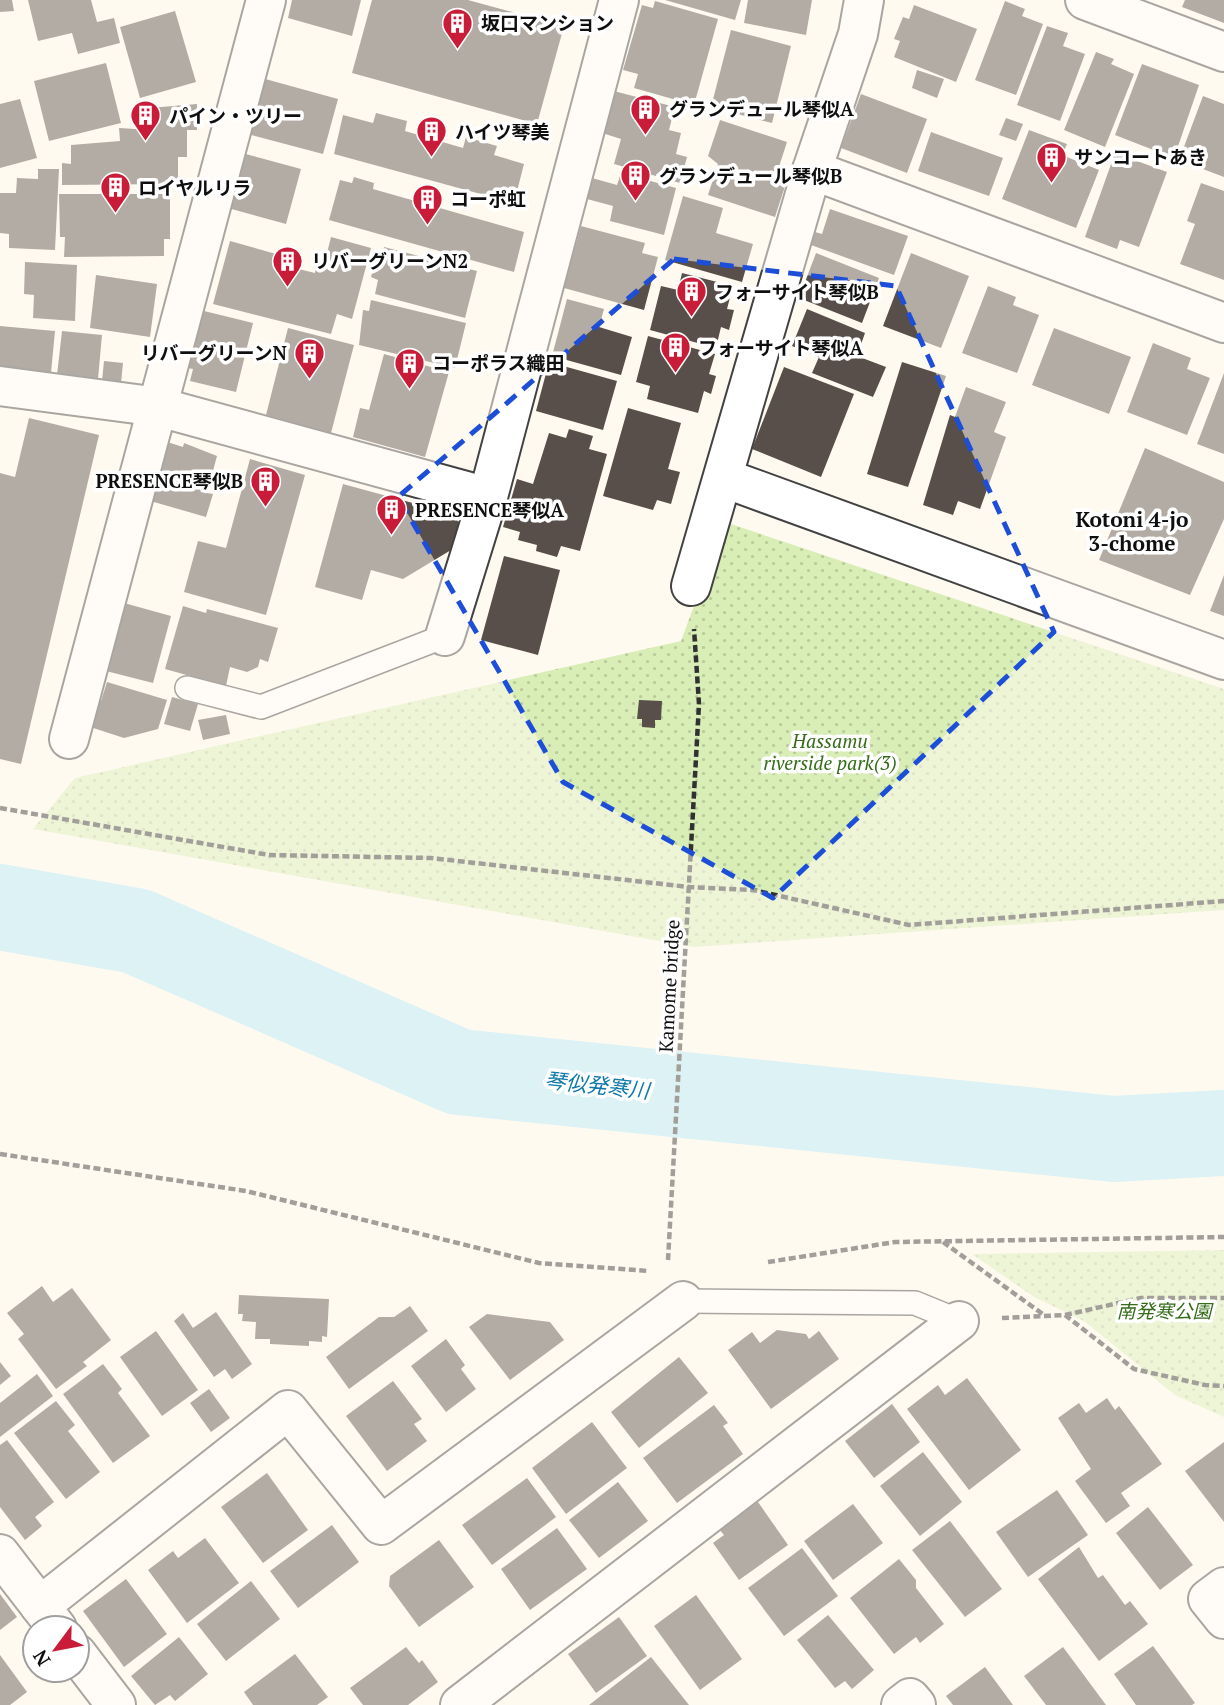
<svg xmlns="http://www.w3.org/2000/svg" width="1224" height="1705" font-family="'PT Serif','Noto Sans JP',serif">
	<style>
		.green { fill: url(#green-dots) }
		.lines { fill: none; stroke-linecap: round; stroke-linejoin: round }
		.river { stroke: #b1e8fb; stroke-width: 86 }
		.building { fill: #584e4a }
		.service-casing { stroke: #424242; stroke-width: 26 }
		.minor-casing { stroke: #424242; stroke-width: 42 }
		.path { stroke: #313131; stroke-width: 4.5; stroke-dasharray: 7 3.5; stroke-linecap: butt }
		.service { stroke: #fff; stroke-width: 23 }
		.minor { stroke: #fff; stroke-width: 38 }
		.marked { fill: none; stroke: #1d4ed8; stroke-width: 5; stroke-dasharray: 14 9; stroke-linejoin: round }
		.labels { text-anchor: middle; stroke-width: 7; stroke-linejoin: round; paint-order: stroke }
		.poi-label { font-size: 19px; font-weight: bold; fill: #0f0f0f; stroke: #fff; text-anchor: start }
		.park-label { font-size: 19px; font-style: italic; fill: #356c19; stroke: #fff }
		.street-label { font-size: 19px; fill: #0f0f0f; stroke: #fff }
		.neighbourhood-label { font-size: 21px; font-weight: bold; fill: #0f0f0f; stroke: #fff }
		.water-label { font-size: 21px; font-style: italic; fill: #0e79aa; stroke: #fff }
	</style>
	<defs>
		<pattern id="green-dots" width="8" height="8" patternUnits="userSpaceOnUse" patternTransform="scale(1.75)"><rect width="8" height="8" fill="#d9edb6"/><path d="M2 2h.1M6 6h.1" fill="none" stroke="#b9ca9b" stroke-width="1.8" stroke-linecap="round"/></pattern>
	</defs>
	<rect width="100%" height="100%" fill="#fffaf0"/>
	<g class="green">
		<polygon points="725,522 1224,689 1224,910 693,947 33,829 75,778 681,641"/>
		<polygon points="1224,1250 1224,1417 1175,1395 1084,1321 1034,1297 972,1254"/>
	</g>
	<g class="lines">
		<polyline class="river" points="0,907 136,931 459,1072 1114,1139 1224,1133"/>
	</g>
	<g class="building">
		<polygon points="0,0 12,0 14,11 0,12"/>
		<polygon points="28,0 91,0 97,22 114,18 120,43 78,54 72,33 38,41"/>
		<polygon points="292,0 361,0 352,36 288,18"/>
		<polygon points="372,0 468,0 564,26 537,124 352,73"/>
		<polygon points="665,0 741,0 735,20"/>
		<polygon points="748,0 812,0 806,35 744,23"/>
		<polygon points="1185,0 1224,0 1224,23 1182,7"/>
		<polygon points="655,1 718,19 694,105 634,88 638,74 623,70 642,5 653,8"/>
		<polygon points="1005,1 1025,9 1022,16 1043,24 1016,95 975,80"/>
		<polygon points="914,5 977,29 956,82 894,57 900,41 894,39 903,17 909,19"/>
		<polygon points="175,11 196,82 140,98 120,27"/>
		<polygon points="1047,26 1068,33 1063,46 1085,54 1060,121 1017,105"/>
		<polygon points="731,30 791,46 772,123 711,107"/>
		<polygon points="1096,52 1114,59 1111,64 1134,74 1105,147 1064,130"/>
		<polygon points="106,63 121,123 49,141 34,81"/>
		<polygon points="1142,64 1199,85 1174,158 1115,135"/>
		<polygon points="917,70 944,79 937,98 912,88"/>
		<polygon points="258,77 338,99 323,154 244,133"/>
		<polygon points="610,90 675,107 669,130 681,133 676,154 687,157 680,183 614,164 621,139 599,132"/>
		<polygon points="861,94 927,119 907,173 841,148"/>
		<polygon points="1203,96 1224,104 1224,177 1179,160"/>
		<polygon points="20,99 37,158 0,168 0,104"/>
		<polygon points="197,104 197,130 187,130 187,157 178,157 178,184 62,185 62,163 71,164 71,145 120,141 119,128 136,129 136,113 150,113 149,108"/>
		<polygon points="376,113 407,121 405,131 463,148 466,137 497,146 494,155 524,164 514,203 334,154 343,115 373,123"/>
		<polygon points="1006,118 1023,124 1016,141 999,135"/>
		<polygon points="720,120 787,142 776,176 787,180 775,217 708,195 718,164 708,156"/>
		<polygon points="1029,130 1067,144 1062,155 1099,170 1076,228 1002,199"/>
		<polygon points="931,132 1003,158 989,196 918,171"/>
		<polygon points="242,153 301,169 286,224 228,208"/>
		<polygon points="1115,153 1167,172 1139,247 1120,240 1117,249 1085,237"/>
		<polygon points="38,169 59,169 55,250 9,248 9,234 0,233 0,193 16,193 17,178 38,179"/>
		<polygon points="621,173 676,188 664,235 610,221 613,206 587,199 592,178 617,185"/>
		<polygon points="354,177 374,183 373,189 524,232 514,272 329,220 340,180 352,183"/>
		<polygon points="1201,183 1224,191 1224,280 1180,264 1195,224 1187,221"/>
		<polygon points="59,194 170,194 170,239 164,239 164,256 64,257 65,237 60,237"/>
		<polygon points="683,196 723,208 716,233 753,244 742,282 665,260"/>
		<polygon points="830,209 908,236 894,275 811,245 815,232 822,234"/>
		<polygon points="581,226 645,243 642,253 658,257 644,310 564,288"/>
		<polygon points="331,237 371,248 352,319 337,314 331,334 213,304 230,241 276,254 274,263 315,273 316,266 323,269"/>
		<polygon points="384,247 477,271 465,318 375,294 378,280 371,277 376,258 381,259"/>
		<polygon points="816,253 879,278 862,323 799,298"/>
		<polygon points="911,253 969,276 941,348 883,326"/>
		<polygon points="25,262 77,265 75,321 33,318 34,295 24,294"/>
		<polygon points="682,273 733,286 727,309 734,310 729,330 721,327 716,348 650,330 661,286 678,290"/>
		<polygon points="96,275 157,284 150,337 90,328"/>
		<polygon points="988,286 1016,297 1013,305 1039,315 1017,373 962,353"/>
		<polygon points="567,299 604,309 599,327 632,337 621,375 552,356"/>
		<polygon points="371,300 466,323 455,368 359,345 363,310 369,311"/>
		<polygon points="196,309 253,323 236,392 190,381 193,369 182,367"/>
		<polygon points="807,309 865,333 857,356 886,367 873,397 812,373 819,357 792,346"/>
		<polygon points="0,326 55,331 51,373 0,368"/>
		<polygon points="288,328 354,345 331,433 266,415"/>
		<polygon points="1054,328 1131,357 1109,414 1032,385"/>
		<polygon points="62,331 102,335 98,379 57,375"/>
		<polygon points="648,336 715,354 709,374 716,376 711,394 704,391 698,413 647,399 650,386 636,382"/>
		<polygon points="1153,343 1191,358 1187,369 1210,378 1187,435 1127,412"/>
		<polygon points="384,354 449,372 425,457 353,437 360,408 369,410"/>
		<polygon points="104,361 123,363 121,383 102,381"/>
		<polygon points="549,362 617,381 603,430 536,411"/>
		<polygon points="902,362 946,376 908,487 867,474"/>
		<polygon points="784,367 854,394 821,477 752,449"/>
		<polygon points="1224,373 1224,454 1197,444"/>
		<polygon points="966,387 1006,402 994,432 1006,437 980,509 958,501 953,515 923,505 950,415 955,417"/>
		<polygon points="628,408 681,423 668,469 680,472 671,504 657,500 653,510 603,496"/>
		<polygon points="29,418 99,435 21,764 0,759 0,473 15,477"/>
		<polygon points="569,429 593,436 589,449 607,454 580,551 561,546 557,557 536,551 537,545 518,540 520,532 503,527 517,479 533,484 549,433 566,438"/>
		<polygon points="164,441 183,447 184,443 217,456 207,493 213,494 206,517 147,500"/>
		<polygon points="1145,448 1224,482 1224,519 1190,595 1099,560"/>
		<polygon points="250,459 305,475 266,615 184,592 198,541 226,548"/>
		<polygon points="343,484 453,514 459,523 451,550 403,579 371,570 362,600 315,587"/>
		<polygon points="504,556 560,570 538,655 481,640"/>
		<polygon points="1224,575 1224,616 1210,611"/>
		<polygon points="124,603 171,616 153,683 106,671"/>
		<polygon points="183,606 206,613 207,609 278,628 268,662 260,659 258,667 247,672 230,667 226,686 165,669"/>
		<polygon points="107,682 167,700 158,729 124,738 84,725 93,698 101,701"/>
		<polygon points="172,697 198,704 190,731 164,724"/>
		<polygon points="639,700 662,701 661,720 655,720 655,728 642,727 642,719 637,719"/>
		<polygon points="226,715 230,734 203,740 198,720"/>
		<polygon points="42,1286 53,1302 72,1288 111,1340 83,1362 87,1366 56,1389 18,1339 24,1334 7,1313"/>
		<polygon points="239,1295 329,1299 327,1337 322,1336 322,1342 309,1341 309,1346 270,1344 270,1339 255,1339 256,1322 242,1321 243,1314 238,1314"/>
		<polygon points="410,1306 428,1331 349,1389 326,1357 379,1317 394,1317"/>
		<polygon points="216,1312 252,1364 232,1379 225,1369 214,1377 174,1321 183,1313 193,1328"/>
		<polygon points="487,1314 550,1322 564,1340 510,1380 469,1327"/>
		<polygon points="777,1330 806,1334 809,1339 819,1331 839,1359 771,1409 728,1350 752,1332 760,1343"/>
		<polygon points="156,1331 198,1390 162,1416 120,1357"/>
		<polygon points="446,1339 465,1365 461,1369 476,1389 446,1412 411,1366"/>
		<polygon points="679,1357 708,1393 639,1448 611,1412"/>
		<polygon points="0,1362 11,1376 0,1385"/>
		<polygon points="103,1364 122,1389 118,1393 150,1436 113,1463 63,1394"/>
		<polygon points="37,1374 53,1396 0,1437 0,1403"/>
		<polygon points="967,1378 1021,1450 969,1490 907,1409 938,1385 945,1395"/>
		<polygon points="393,1381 422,1419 414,1424 427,1441 387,1471 346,1416"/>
		<polygon points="209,1389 230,1418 211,1432 190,1403"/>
		<polygon points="1107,1398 1115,1410 1119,1406 1162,1464 1121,1493 1130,1506 1106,1523 1075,1481 1091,1469 1058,1418 1079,1403 1086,1413"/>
		<polygon points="56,1401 75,1425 68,1431 100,1472 66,1499 14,1433"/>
		<polygon points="892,1404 920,1442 874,1478 845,1441"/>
		<polygon points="714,1405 728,1423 723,1426 743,1454 677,1503 643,1458"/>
		<polygon points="592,1422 627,1468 566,1514 532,1468"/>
		<polygon points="7,1440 54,1502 35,1517 42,1526 25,1540 0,1507 0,1445"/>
		<polygon points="1224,1442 1224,1522 1185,1471"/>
		<polygon points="923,1452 962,1502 920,1536 880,1486"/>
		<polygon points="267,1473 308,1530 263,1563 221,1507"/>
		<polygon points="527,1478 556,1517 492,1565 462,1525"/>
		<polygon points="618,1482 648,1521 599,1558 569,1520"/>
		<polygon points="1057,1490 1088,1535 1028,1577 996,1532"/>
		<polygon points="758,1502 788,1545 739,1580 713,1543 724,1535 719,1529"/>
		<polygon points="853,1504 883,1543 833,1580 804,1541"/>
		<polygon points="1148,1507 1193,1565 1160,1590 1116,1533"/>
		<polygon points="950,1521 1002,1589 965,1617 912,1550"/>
		<polygon points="332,1525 359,1562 298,1608 270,1571"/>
		<polygon points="557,1528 587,1569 530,1610 501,1569"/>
		<polygon points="205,1538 239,1583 187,1623 148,1570 173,1551 178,1558"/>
		<polygon points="439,1540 474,1587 419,1627 389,1586 390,1576"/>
		<polygon points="1079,1547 1098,1578 1103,1575 1125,1605 1130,1601 1148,1624 1099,1661 1038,1579"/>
		<polygon points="802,1548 838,1596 784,1636 748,1588"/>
		<polygon points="899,1559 916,1580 916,1588 944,1624 920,1643 916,1637 894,1654 850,1598"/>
		<polygon points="126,1579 167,1634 124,1667 83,1611"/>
		<polygon points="251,1581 280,1619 226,1661 197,1624"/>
		<polygon points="0,1594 17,1617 0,1630"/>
		<polygon points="696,1595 742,1659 700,1690 654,1626"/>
		<polygon points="828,1615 874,1670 852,1689 845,1681 835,1688 797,1640"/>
		<polygon points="619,1617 647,1656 596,1693 568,1654"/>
		<polygon points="179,1637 208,1674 175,1701 170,1695 155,1705 131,1676"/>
		<polygon points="1153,1646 1195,1703 1192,1705 1136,1705 1114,1674"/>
		<polygon points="406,1647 419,1663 422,1660 438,1682 408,1705 363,1705 350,1688"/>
		<polygon points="1063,1647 1106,1705 1046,1705 1024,1676"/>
		<polygon points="295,1654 328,1697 317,1705 253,1705 244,1692"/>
		<polygon points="0,1655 27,1692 10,1705 0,1705"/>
		<polygon points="651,1657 689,1705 589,1705"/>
		<polygon points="985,1667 1013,1705 953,1705 946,1696"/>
	</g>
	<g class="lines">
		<defs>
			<g id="service">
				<polyline points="187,688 261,707 445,636"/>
				<polyline points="683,1301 915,1303 959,1321"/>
			</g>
			<g id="minor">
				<polyline points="1085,0 1224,52"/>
				<polyline points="812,170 1224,323"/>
				<polyline points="0,386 159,407 488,497"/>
				<polyline points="724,478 1224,660"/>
				<polyline points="691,586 812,170 858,34 864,0"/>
				<polyline points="445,636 488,497 619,0"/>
				<polyline points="69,739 266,0"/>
				<polyline points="0,1554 57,1628"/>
				<polyline points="1224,1587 1208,1599 1224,1619"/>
				<polyline points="40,1606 288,1410 381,1525 683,1301"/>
				<polyline points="77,1654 116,1705"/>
				<polyline points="460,1705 959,1321"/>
				<polyline points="901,1705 910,1698 916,1705"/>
			</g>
		</defs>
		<use href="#service" class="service-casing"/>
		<use href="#minor" class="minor-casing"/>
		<g class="path">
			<polyline points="0,808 269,855 431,858 689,887 753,890 909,925 1224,901"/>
			<polyline points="0,1154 246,1191 539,1263 648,1271"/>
			<polyline points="943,1242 1044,1315"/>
			<polyline points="668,1260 699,704 694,629"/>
			<polyline points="768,1262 895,1242 1224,1237"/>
			<polyline points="1065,1315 1134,1369 1205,1385 1224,1386"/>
			<polyline points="1002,1318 1065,1315 1141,1298 1224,1298"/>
		</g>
		<use href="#service" class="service"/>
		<use href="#minor" class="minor"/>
	</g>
	<path d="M0 0H1224V1705H0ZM674 259 896 286 1054 632 773 898 563 782 398 497Z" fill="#fffaf0" fill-opacity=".55" fill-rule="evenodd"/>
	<path class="marked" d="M674 259 896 286 1054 632 773 898 563 782 398 497Z"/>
	<defs>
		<symbol id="building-pin" viewBox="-11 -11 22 30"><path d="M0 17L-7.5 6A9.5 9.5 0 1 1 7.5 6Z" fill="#c91c39" stroke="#fff"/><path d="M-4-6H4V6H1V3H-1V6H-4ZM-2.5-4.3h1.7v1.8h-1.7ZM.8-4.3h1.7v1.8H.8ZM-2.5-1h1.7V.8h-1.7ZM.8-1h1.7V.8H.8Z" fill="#fff"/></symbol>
	</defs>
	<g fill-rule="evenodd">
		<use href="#building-pin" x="440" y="6" width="35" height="47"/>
		<use href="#building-pin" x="628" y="92" width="35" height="47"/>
		<use href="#building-pin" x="128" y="98" width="35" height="47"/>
		<use href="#building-pin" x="414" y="114" width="35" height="47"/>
		<use href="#building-pin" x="1034" y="140" width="35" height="47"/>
		<use href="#building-pin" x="618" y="158" width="35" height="47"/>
		<use href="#building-pin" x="98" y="170" width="35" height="47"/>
		<use href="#building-pin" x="410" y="182" width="35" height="47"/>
		<use href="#building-pin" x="270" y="244" width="35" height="47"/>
		<use href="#building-pin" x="674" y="274" width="35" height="47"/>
		<use href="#building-pin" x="658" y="330" width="35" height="47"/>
		<use href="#building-pin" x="292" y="336" width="35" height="47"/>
		<use href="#building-pin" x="392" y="346" width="35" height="47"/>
		<use href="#building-pin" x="248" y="464" width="35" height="47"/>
		<use href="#building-pin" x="374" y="492" width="35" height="47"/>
	</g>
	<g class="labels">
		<g class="poi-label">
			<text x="481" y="30">坂口マンション</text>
			<text x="669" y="116">グランデュール琴似A</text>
			<text x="169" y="123">パイン・ツリー</text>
			<text x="455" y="139">ハイツ琴美</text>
			<text x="1074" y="164">サンコートあき</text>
			<text x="659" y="183">グランデュール琴似B</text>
			<text x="138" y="195">ロイヤルリラ</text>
			<text x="450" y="206">コーポ虹</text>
			<text x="311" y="268">リバーグリーンN2</text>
			<text x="715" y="299">フォーサイト琴似B</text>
			<text x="698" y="355">フォーサイト琴似A</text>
			<text x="287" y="360" text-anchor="end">リバーグリーンN</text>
			<text x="432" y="370">コーポラス織田</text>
			<text x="243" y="488" text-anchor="end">PRESENCE琴似B</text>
			<text x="415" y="517">PRESENCE琴似A</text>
		</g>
		<g class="park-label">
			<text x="830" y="748">Hassamu<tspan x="830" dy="22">riverside park(3)</tspan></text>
			<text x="1164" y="1318">南発寒公園</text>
		</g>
		<g class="street-label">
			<text transform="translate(669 986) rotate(-87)" y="7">Kamome bridge</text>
		</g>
		<g class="neighbourhood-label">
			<text x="1132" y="527">Kotoni 4-jo<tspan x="1132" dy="24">3-chome</tspan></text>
		</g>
		<g class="water-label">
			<text transform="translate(597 1086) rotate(6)" y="7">琴似発寒川</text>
		</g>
	</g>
	<g transform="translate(56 1649) rotate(238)"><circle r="33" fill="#ffffff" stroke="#9f9f9f" stroke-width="2"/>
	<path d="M0-5L12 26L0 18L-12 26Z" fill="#c91c39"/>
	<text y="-10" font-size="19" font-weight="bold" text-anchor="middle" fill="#0f0f0f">N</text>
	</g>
</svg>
